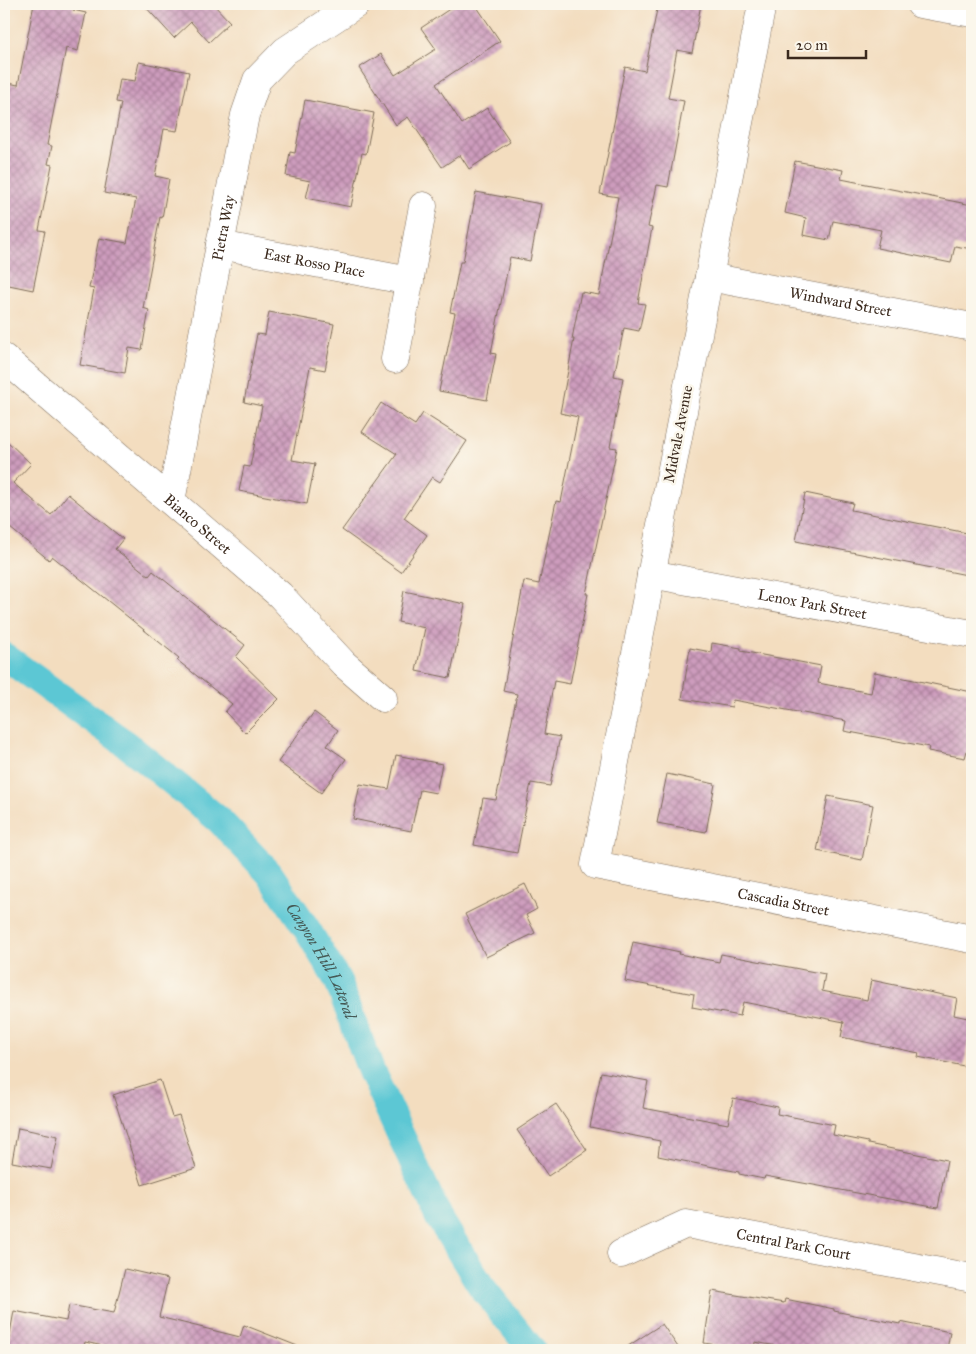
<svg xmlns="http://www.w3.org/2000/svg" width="976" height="1354" font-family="'IM FELL Great Primer',serif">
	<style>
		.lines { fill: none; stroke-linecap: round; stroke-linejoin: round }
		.canal { stroke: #5cc7d4; stroke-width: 28 }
		.building { fill: url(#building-cross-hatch) }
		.minor-casing { stroke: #7b6956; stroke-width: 29 }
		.minor { stroke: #fff; stroke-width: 28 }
		.labels { text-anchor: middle; stroke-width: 5; stroke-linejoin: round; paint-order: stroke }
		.street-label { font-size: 15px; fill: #3b2a1e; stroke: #fbf7ec }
		.water-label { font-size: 16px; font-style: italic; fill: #455955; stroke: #fbf7ec }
	</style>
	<defs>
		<pattern id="building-cross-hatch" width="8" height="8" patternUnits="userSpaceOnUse" patternTransform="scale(1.25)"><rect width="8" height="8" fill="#cd9cbd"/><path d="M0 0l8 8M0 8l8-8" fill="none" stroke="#a87f99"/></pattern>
	</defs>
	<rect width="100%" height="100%" fill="#fbf7ec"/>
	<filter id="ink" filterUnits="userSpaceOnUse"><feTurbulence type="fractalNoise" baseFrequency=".02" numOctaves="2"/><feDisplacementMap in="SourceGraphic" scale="10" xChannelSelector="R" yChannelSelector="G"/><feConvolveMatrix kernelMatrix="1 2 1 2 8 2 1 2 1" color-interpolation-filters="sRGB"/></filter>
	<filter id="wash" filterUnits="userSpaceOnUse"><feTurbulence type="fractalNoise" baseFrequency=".0096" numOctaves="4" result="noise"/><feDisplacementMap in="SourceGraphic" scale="20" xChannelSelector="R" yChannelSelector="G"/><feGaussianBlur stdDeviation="1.12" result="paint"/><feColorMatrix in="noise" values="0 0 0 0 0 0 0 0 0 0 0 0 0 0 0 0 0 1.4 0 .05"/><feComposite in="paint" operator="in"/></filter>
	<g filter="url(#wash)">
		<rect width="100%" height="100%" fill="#f3ddbf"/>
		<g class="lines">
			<path class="canal" id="s1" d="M4 656 126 744 219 820 269 873 305 926 338 981 371 1071 439 1218 481 1286 532 1350"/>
		</g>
		<g id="blocks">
			<g class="building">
				<polygon points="34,4 74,4 73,10 86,13 78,51 66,48 47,145 52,146 48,164 52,165 39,230 45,231 33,290 4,284 4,138 9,115 4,114 4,82 18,85"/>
				<polygon points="143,4 213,4 230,22 209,42 191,22 174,38"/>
				<polygon points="457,4 475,4 500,41 436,84 462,124 487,108 510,142 469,169 460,155 442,167 408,117 396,125 359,68 381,54 395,75 436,49 421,28"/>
				<polygon points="658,4 701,4 692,53 677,50 668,98 684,101 668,187 657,185 648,227 652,228 638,303 645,304 639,331 624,328 614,376 623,378 610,447 617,448 586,594 588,594 570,684 554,681 544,734 560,737 550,786 531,783 517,853 474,845 483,798 496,800 517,694 503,691 524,581 539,584 556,501 561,502 578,417 560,413 574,339 572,339 581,292 599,295 618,197 600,194 625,67 645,71"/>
				<polygon points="139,62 189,72 177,131 164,129 155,176 169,179 162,218 160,217 143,308 149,310 142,350 129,348 125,373 80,365 94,289 89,288 99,238 127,243 136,199 104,193 121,103 116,102 120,79 135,81"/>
				<polygon points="305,100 374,113 366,154 362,153 351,207 306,198 310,181 286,176 290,152 295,153"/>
				<polygon points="795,161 843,170 841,179 972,205 972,249 955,246 951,263 877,248 881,230 833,221 829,240 803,235 806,218 785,213"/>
				<polygon points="476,192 541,204 530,261 510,257 491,353 496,354 487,400 439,391 455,313 450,312 460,262 463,262"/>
				<polygon points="269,312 334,324 325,370 310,367 292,460 315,464 307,504 239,491 244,466 250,467 262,406 244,402 257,334 265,335"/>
				<polygon points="381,403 415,425 423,413 467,441 440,482 432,477 404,518 427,535 401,572 342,530 397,454 362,432"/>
				<polygon points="4,438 31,464 13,483 51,515 68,494 123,539 115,549 149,576 153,571 245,645 236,657 279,699 245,733 225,712 232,704 177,660 179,658 52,556 49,560 4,523"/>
				<polygon points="805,493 853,503 851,510 972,534 972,576 796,541"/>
				<polygon points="404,591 465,604 450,678 416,671 425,628 398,622"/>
				<polygon points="712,643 741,648 741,651 821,666 818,683 871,693 875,672 972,692 972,752 967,751 965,758 928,751 929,747 844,731 846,721 733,700 732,707 682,699 690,648 711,652"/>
				<polygon points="314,712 338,730 327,746 346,759 321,793 278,762"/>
				<polygon points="396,755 442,764 436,793 420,790 411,831 353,819 360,784 389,789"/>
				<polygon points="667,774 715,784 706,832 657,823"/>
				<polygon points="828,796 873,805 862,860 817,851"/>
				<polygon points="525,884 537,909 526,915 535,933 486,957 465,914"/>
				<polygon points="633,942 680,952 679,954 719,962 721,954 825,974 822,991 867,1000 871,980 957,998 954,1015 972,1019 964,1066 918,1057 919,1053 841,1037 844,1022 743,1002 740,1016 692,1007 694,994 625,981"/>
				<polygon points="601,1072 648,1081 643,1108 728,1124 733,1098 778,1107 777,1114 835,1125 833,1135 868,1142 868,1144 947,1160 938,1208 765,1176 764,1179 739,1174 739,1172 658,1156 660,1141 590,1127"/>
				<polygon points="160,1080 172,1117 179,1115 196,1168 142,1185 113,1095"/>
				<polygon points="556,1104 587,1150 548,1176 517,1130"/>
				<polygon points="18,1128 58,1136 51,1169 12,1162"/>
				<polygon points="125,1269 168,1279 159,1317 240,1337 244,1325 305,1349 305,1350 121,1350 85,1342 83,1350 7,1350 14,1311 66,1321 69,1305 114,1313"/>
				<polygon points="712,1291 784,1303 785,1299 834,1309 834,1311 900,1324 900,1322 950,1332 947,1350 797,1350 755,1342 754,1350 749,1350 704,1343"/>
				<polygon points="662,1324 680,1350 622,1350"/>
			</g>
		</g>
	</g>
	<g filter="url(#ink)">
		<use href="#blocks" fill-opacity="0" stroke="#7b6956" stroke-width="1"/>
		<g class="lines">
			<defs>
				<g id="minor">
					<path id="s2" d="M762 4 595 865 972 939"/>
					<polyline points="920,4 972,13"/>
					<path id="s3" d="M220 245 410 281"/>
					<path id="s4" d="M709 277 972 327"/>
					<path id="s5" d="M4 358 280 595 344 664 383 698"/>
					<polyline points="395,359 423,206"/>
					<path id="s6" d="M171 501 245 115 257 80 285 51 356 4"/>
					<path id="s7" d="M651 574 972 634"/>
					<path id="s8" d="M621 1254 686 1224 972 1278"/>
				</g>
			</defs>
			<use href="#minor" class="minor-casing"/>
			<use href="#minor" class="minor"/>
		</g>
	</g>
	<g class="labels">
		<g class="street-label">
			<text dy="5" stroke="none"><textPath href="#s6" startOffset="278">Pietra Way</textPath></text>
			<text dy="5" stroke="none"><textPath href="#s3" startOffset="96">East Rosso Place</textPath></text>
			<text dy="5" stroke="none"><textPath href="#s4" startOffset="134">Windward Street</textPath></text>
			<text transform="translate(678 434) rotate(-79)" y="5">Midvale Avenue</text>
			<text dy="5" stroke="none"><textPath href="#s5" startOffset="255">Bianco Street</textPath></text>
			<text dy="5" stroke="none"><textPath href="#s7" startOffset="164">Lenox Park Street</textPath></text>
			<text dy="5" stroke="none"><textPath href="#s2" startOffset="1069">Cascadia Street</textPath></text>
			<text dy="5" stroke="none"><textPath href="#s8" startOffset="181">Central Park Court</textPath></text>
		</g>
		<g class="water-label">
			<text dy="6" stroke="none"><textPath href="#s1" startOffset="446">Canyon Hill Lateral</textPath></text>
		</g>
	</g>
	<rect width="976" height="1354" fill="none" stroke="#fbf7ec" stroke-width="20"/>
	<path d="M788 50v8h78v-8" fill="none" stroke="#3b2a1e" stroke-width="2.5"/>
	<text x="796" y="50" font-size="15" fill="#3b2a1e" stroke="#fbf7ec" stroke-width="4" paint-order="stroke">20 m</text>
</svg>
